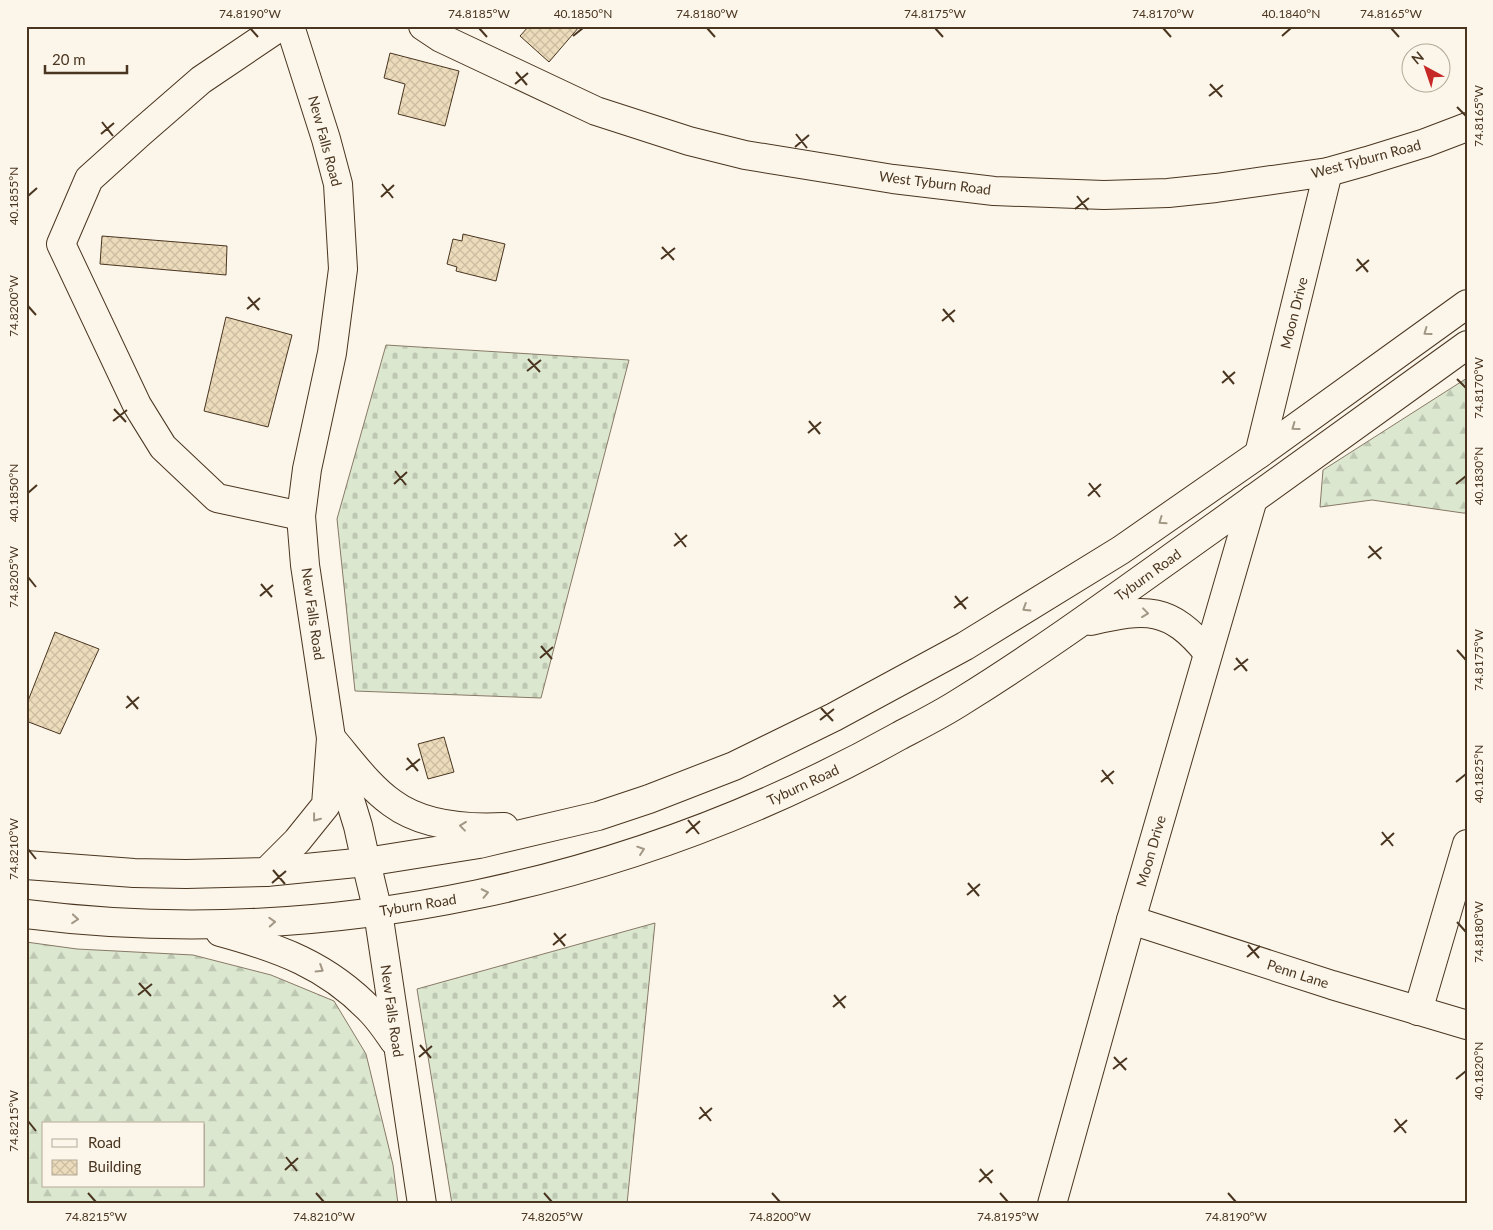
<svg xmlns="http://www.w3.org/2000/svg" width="1493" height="1230" font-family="Lato,sans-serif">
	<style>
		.forest { fill: url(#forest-firs); stroke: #887966; fill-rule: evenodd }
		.cemetery { fill: url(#cemetery-stones); stroke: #887966 }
		.building { fill: url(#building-cross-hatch); stroke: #4a3520 }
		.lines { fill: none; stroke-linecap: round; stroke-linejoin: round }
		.minor-casing { stroke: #4a3520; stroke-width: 30 }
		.major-casing { stroke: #4a3520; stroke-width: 30 }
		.minor { stroke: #fbf6e9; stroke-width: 28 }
		.major { stroke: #fbf6e9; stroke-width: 28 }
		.oneway { stroke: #a29684 }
		.ticks { fill: none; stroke: #4a3520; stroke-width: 2 }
		.labels { text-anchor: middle; stroke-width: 4; stroke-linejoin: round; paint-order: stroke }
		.street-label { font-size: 14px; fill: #4a3520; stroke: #fbf6e9 }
		.neatline { fill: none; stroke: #4a3520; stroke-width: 2 }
		.ticks-label { font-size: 12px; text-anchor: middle; fill: #4a3520 }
	</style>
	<defs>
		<pattern id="forest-firs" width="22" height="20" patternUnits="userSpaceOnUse" patternTransform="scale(1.25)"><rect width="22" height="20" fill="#dce7d0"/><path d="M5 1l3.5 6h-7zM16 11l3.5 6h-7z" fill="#bec7b2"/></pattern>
		<pattern id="cemetery-stones" width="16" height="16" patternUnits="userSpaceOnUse" patternTransform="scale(1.25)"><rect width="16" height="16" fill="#dce7d0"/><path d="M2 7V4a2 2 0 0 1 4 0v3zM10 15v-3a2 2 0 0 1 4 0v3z" fill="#bec7b2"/></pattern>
		<pattern id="building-cross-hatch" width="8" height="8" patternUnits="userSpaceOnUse" patternTransform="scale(1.25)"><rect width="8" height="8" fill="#ecdcbc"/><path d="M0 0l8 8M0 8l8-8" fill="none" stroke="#ccbda1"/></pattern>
	</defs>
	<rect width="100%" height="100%" fill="#fbf6e9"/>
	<g class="forest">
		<polygon points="1467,378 1467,513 1463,513 1372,500 1320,507 1323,470"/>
		<path d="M26 942 77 949 193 955 271 975 334 1001 366 1054 393 1165 398 1204H26ZM44 1124H204V1186H44Z"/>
	</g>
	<g class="cemetery">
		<polygon points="386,345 629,360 541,698 355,691 337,519"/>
		<polygon points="655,923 627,1204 452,1204 417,989"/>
	</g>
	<g class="building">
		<polygon points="529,26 579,26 579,27 549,62 520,36"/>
		<polygon points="390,53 459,71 445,126 398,114 405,84 384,78"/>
		<polygon points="463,234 505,244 496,281 456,271 457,267 447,264 453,239 462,241"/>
		<polygon points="102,236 227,246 226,275 100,264"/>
		<polygon points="226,317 292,335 268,427 204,411"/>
		<polygon points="55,632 99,649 60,734 26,721 26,706"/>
		<polygon points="444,737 454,772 428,779 418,744"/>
	</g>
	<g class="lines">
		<defs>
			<g id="minor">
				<polyline points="281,26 201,80 140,133 89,179 61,244 137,405 163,447 217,498 301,516"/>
				<polyline points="290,26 326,139 338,184 343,269 332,353 307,469 301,516 305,565 331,738 358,826 366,862"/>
				<polyline points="423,26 441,38 596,111 689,141 745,155 893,179 994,191 1104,195 1168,193 1216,188 1328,172 1367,161 1425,143 1467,127"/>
				<polyline points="1259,454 1328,172"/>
				<polyline points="1131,920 1332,985 1467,1025"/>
				<polyline points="1418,1011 1467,844"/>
				<polyline points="1052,1204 1131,920 1253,499"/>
			</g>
			<g id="major">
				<path d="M1091 621C1146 608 1170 606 1208 653"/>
				<path d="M331 738C350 760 368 786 392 803 423 826 466 829 504 827"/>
				<polyline points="366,862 378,912 422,1204"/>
				<polyline points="26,865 134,873 186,874 266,872 366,862 479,844 598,816 649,799 734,766 834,717 965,646 1121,550 1259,454 1467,304"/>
				<polyline points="266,872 297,841 326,805 331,738"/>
				<path d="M26 914C327 952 636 883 899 736 920 725 942 714 962 701 1049 647 1130 587 1213 528 1297 467 1382 406 1467 345"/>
				<path d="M220 932C279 948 327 965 371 1011 380 1020 387 1031 394 1041"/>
			</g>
		</defs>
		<use href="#minor" class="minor-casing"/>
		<use href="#major" class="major-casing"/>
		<use href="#minor" class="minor"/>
		<use href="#major" class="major"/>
	</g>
	<defs><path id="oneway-chevron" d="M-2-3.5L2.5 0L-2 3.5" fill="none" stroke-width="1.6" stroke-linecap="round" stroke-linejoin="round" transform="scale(1.25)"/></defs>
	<g class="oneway">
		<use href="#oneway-chevron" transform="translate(1427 332) rotate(144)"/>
		<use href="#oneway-chevron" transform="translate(1295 427) rotate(144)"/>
		<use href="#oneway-chevron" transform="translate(1162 521) rotate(145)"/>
		<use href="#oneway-chevron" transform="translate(1026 608) rotate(148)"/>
		<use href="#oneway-chevron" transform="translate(1145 613) rotate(7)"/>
		<use href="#oneway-chevron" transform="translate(316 818) rotate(128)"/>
		<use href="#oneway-chevron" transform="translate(463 826) rotate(-173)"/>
		<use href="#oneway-chevron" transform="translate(641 850) rotate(-19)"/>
		<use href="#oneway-chevron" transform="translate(485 893) rotate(-12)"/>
		<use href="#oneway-chevron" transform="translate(75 919) rotate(5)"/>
		<use href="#oneway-chevron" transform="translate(272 922) rotate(-3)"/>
		<use href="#oneway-chevron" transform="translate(320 969) rotate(32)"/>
	</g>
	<path class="ticks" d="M250 28 258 37M479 28 487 37M707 28 715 37M935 28 943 37M1163 28 1171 37M1391 28 1399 37M573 36 583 28M1282 36 1291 28M516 72 527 85M515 84 528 73M1210 84 1222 97M1209 96 1223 85M1457 107 1466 116M102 122 113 136M101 134 114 123M796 134 807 148M795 147 809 135M382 184 393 198M28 196 37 188M1077 196 1088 210M381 197 394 185M1075 209 1089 198M662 247 674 260M661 259 675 248M1357 259 1368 272M1356 271 1369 260M248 297 259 310M28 306 36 315M247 309 260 298M943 309 954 322M942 321 955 310M528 359 540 372M527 371 541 360M1223 371 1234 384M1457 379 1466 388M1222 383 1235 372M114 409 126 422M113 421 127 410M809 421 820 434M808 433 821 422M395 471 406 485M1089 483 1100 497M394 484 407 472M1456 484 1466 476M28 493 37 485M1088 496 1101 484M675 533 686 547M674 546 687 535M1369 546 1381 559M1368 558 1382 547M28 577 36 587M261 584 272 597M260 596 273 585M955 596 966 609M954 608 968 597M541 646 552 659M1457 650 1466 660M540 658 553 647M1236 658 1247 671M1234 670 1248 659M127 696 138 709M126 708 139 697M821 708 833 721M820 720 834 709M407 758 418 771M406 770 420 759M1102 770 1113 784M1101 782 1114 771M1456 782 1466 774M688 820 699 834M1382 832 1393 846M686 833 700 821M1381 845 1394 833M28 849 36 859M273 870 285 884M272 883 286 871M968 883 979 896M967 895 980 884M1457 922 1466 932M554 933 565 946M553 945 566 934M1248 945 1259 958M1247 957 1260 946M139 983 151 996M138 995 152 984M834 995 845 1008M833 1007 846 996M420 1045 431 1058M419 1057 432 1046M1114 1057 1126 1070M1113 1069 1127 1058M1456 1079 1466 1071M700 1107 711 1121M699 1119 712 1108M1395 1119 1406 1133M28 1121 36 1131M1394 1132 1407 1120M286 1157 297 1171M980 1169 992 1183M285 1170 298 1158M979 1182 993 1170M88 1193 96 1202M316 1193 324 1202M544 1193 552 1202M772 1193 780 1202M1000 1193 1008 1202M1228 1193 1236 1202"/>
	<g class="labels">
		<g class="street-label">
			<text transform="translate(325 141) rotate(75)" y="5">New Falls Road</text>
			<text transform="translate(1366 159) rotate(-15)" y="5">West Tyburn Road</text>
			<text transform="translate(935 183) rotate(7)" y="5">West Tyburn Road</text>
			<text transform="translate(1294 313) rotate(-76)" y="5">Moon Drive</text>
			<text transform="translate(1148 575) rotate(-36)" y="5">Tyburn Road</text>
			<text transform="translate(313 614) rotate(82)" y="5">New Falls Road</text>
			<text transform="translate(803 785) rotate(-25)" y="5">Tyburn Road</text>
			<text transform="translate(1151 851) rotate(-74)" y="5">Moon Drive</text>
			<text transform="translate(418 905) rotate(-9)" y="5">Tyburn Road</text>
			<text transform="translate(1298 974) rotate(18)" y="5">Penn Lane</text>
			<text transform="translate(392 1011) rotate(82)" y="5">New Falls Road</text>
		</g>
	</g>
	<rect width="1493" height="1230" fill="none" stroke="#fbf6e9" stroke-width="55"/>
	<rect x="42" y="1122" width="162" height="65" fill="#fbf6e9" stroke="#b4a999"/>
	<rect x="52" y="1139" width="25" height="8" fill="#fbf6e9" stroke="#b4a999"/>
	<text x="88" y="1148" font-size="15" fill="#4a3520">Road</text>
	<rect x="52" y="1160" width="25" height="15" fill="url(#building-cross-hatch)" stroke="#b4a999"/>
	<text x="88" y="1172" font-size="15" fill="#4a3520">Building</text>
	<g transform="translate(1426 68) rotate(320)"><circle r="24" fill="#fbf6e9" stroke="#b4a999"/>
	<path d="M0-4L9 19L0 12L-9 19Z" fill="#c62828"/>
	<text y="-8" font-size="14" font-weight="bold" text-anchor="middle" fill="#4a3520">N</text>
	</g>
	<path d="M45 65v8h82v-8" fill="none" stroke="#4a3520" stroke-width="2.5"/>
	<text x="52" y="65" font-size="15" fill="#4a3520" stroke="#fbf6e9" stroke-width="4" paint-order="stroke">20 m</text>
	<rect x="28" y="28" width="1438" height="1174" class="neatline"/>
	<g class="ticks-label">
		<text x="250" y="18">74.8190°W</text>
		<text x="479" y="18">74.8185°W</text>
		<text x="583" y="18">40.1850°N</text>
		<text x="707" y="18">74.8180°W</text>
		<text x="935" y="18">74.8175°W</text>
		<text x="1163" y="18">74.8170°W</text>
		<text x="1291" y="18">40.1840°N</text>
		<text x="1391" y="18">74.8165°W</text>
		<text transform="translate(1479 116) rotate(-90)" y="4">74.8165°W</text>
		<text transform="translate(14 196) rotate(-90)" y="4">40.1855°N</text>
		<text transform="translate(14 306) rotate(-90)" y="4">74.8200°W</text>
		<text transform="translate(1479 388) rotate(-90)" y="4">74.8170°W</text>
		<text transform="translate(1479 476) rotate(-90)" y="4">40.1830°N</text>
		<text transform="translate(14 493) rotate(-90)" y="4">40.1850°N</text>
		<text transform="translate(14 577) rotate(-90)" y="4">74.8205°W</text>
		<text transform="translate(1479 660) rotate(-90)" y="4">74.8175°W</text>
		<text transform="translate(1479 774) rotate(-90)" y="4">40.1825°N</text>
		<text transform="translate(14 849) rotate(-90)" y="4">74.8210°W</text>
		<text transform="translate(1479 932) rotate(-90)" y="4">74.8180°W</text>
		<text transform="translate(1479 1071) rotate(-90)" y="4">40.1820°N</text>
		<text transform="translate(14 1121) rotate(-90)" y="4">74.8215°W</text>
		<text x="96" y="1221">74.8215°W</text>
		<text x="324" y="1221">74.8210°W</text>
		<text x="552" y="1221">74.8205°W</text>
		<text x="780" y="1221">74.8200°W</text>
		<text x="1008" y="1221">74.8195°W</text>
		<text x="1236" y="1221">74.8190°W</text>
	</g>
</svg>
